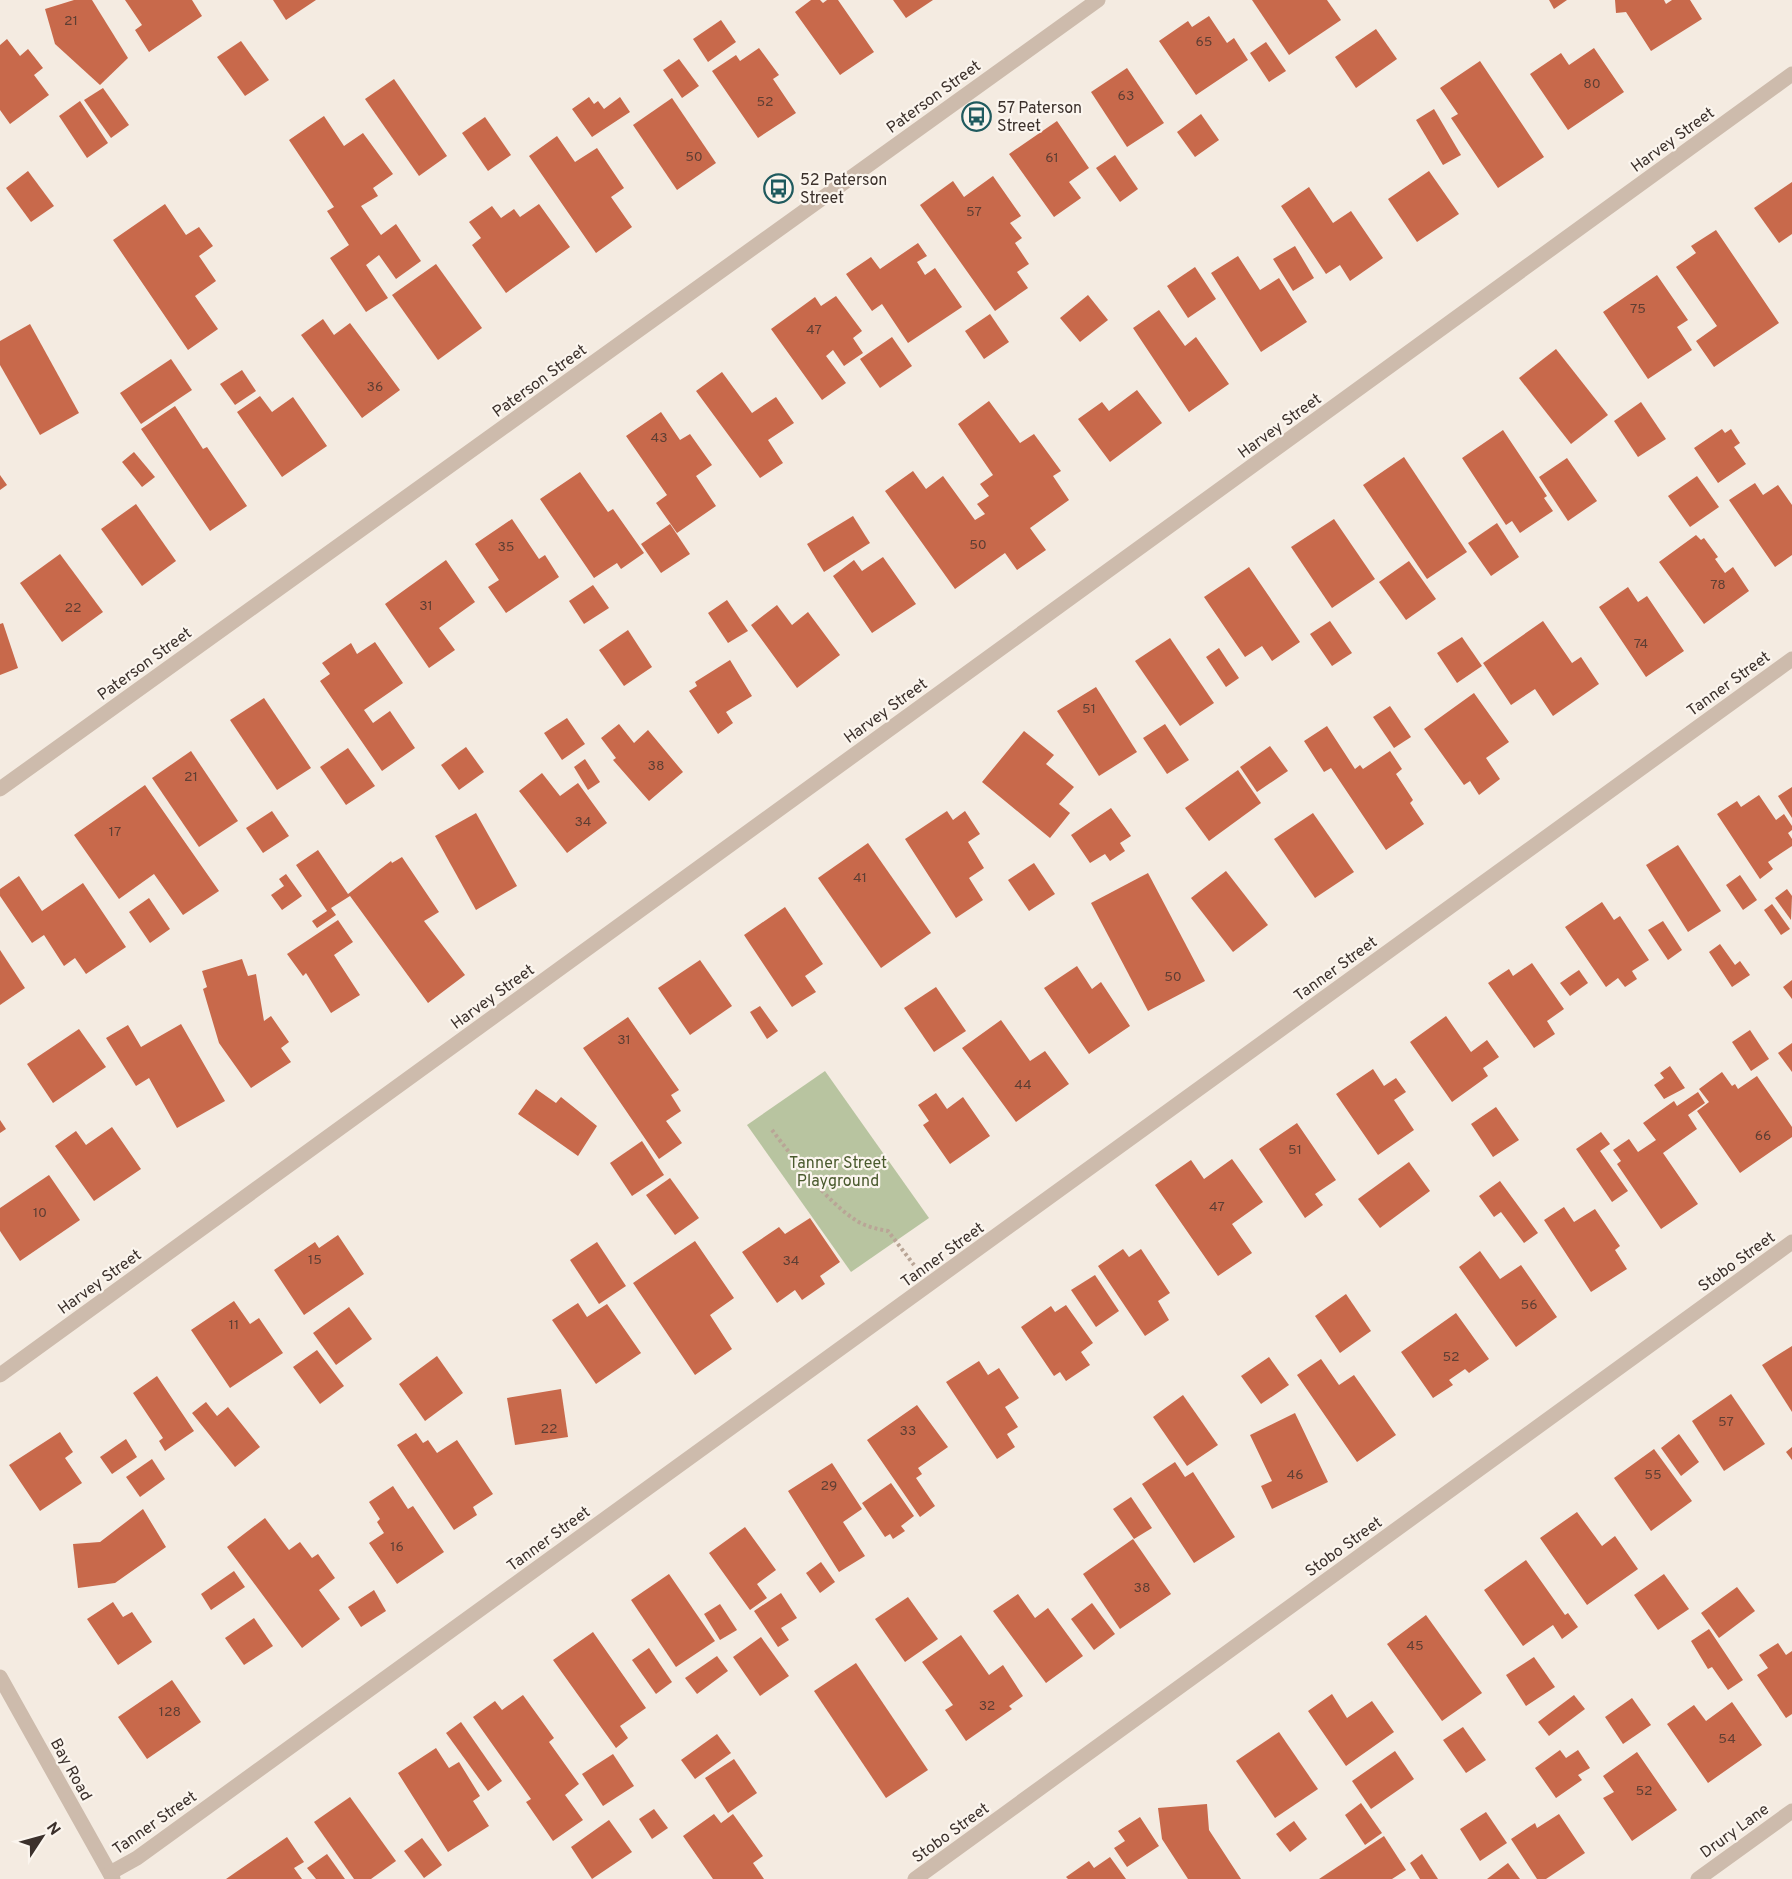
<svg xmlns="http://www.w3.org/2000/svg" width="1792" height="1879" font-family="Overpass,sans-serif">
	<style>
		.green { fill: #b8c4a0 }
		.building { fill: #c8694b }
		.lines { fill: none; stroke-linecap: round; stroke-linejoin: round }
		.path { stroke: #b9a596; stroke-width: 4; stroke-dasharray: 3 3; stroke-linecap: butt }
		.minor { stroke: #cdbbac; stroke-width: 15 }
		.labels { text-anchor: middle; stroke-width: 4.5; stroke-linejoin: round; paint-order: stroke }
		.number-label { font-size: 14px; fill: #5e3e33 }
		.street-label { font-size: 16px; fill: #3b302b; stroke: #fbf5ee }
		.poi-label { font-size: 16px; fill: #3b302b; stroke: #fbf5ee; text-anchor: start }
		.park-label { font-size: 16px; fill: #4a5a2e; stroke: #fbf5ee }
	</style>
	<rect width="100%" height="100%" fill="#f4ebe1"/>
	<polygon class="green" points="825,1071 929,1218 851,1272 747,1125"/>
	<g class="building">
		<polygon points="74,0 92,0 128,58 100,85 55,44 45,9"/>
		<polygon points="125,0 192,0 202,16 149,52 135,30 142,25"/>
		<polygon points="273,0 316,0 286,20"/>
		<polygon points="811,0 820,0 823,3 827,0 838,0 874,52 840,75 795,12"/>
		<polygon points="893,0 933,0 906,18"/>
		<polygon points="1252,0 1327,0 1341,20 1289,55"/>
		<polygon points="1549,0 1567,0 1554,9"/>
		<polygon points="1615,0 1664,0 1666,4 1672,0 1690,0 1702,19 1651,51 1626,12 1616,13"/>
		<polygon points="1209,16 1227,43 1234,38 1248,60 1196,95 1159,41 1188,21 1192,27"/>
		<polygon points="721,20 736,42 708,62 693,39"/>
		<polygon points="1376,29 1397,59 1356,88 1335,57"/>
		<polygon points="7,39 20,56 28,49 43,68 34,75 49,95 10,124 0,110 0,45"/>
		<polygon points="241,41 269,80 245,96 217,57"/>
		<polygon points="1266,42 1286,71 1269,82 1250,53"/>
		<polygon points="759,48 779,75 773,79 796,113 758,138 712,71 736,55 740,61"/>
		<polygon points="1594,48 1624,92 1568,130 1530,74 1561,53 1569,65"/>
		<polygon points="679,59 699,86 682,98 663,70"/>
		<polygon points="1480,61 1544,157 1498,188 1451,118 1458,114 1440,88"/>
		<polygon points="1127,68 1164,123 1127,147 1091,92"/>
		<polygon points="394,79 447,156 419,176 365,99"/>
		<polygon points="103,88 129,125 111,138 84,100"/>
		<polygon points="589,97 594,104 598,101 604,109 620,97 630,112 592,137 572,109"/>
		<polygon points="672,98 716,163 677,190 633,125"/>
		<polygon points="80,101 108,143 87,158 59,116"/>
		<polygon points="1434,109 1461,155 1443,165 1416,120"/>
		<polygon points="1201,114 1219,140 1195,157 1177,132"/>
		<polygon points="324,116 344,146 363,133 393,174 373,188 378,196 361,206 381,235 396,224 421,261 396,279 379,255 366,265 388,298 366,312 330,258 349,245 327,211 334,207 289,140"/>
		<polygon points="485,117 511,155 488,171 462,133"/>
		<polygon points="1057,121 1089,168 1069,182 1081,198 1054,217 1009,154"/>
		<polygon points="557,136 575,162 597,148 624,188 611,197 632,227 596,253 529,156"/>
		<polygon points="1115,155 1138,189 1120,202 1096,168"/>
		<polygon points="28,171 54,206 31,222 6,188"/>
		<polygon points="1429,171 1459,214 1417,242 1388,199"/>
		<polygon points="993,176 1021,216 1010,223 1022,238 1015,243 1029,264 1017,272 1028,288 995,311 920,205 953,181 964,197"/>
		<polygon points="1792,182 1792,234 1779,243 1754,208"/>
		<polygon points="1309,187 1333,223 1351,211 1383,258 1350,281 1340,265 1326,274 1281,206"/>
		<polygon points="165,204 186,235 199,227 213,246 199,256 216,281 195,296 218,329 188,350 113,240"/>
		<polygon points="539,204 570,247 506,293 472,245 481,238 469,222 492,206 501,218 514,209 520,217"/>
		<polygon points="1716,230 1779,323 1714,367 1696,341 1717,326 1676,267 1696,253 1691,246"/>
		<polygon points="918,243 927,256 917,262 925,275 935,268 962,307 908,343 882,304 872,311 846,274 871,257 880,269"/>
		<polygon points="1295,246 1314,278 1293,291 1273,259"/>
		<polygon points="1238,256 1260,290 1279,278 1307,322 1261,352 1211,273"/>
		<polygon points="436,264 482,328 438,360 392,295"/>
		<polygon points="1195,267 1216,299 1188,318 1167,286"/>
		<polygon points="1657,275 1688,320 1677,327 1692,350 1648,379 1603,312"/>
		<polygon points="1088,295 1108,320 1080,342 1060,318"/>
		<polygon points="836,296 862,331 853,338 863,353 844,366 833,350 826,356 846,383 822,400 771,329 815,297 821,306"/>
		<polygon points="1159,310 1185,346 1196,337 1229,384 1189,412 1133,328"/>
		<polygon points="990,314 1009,342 984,359 965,331"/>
		<polygon points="323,319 334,335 350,323 400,390 362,418 301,335"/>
		<polygon points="30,324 79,413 40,435 0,365 0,341"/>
		<polygon points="892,337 912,366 880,388 860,359"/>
		<polygon points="1556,349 1608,415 1571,444 1519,378"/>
		<polygon points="171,359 192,390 141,424 120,393"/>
		<polygon points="242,370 256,391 235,405 220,384"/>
		<polygon points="722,372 752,413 776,397 794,423 768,440 783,463 760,478 696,391"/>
		<polygon points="1137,390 1162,423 1110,462 1078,419 1102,402 1109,411"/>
		<polygon points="260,396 272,412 293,397 327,446 282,477 237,412"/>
		<polygon points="989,401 1020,443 1034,434 1061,471 1053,476 1069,500 1030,528 1046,550 1017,570 1005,553 955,589 885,491 913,471 926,489 943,476 975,520 985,514 977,504 989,496 980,484 993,475 958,424"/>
		<polygon points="1641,402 1666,439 1638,457 1614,421"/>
		<polygon points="175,406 203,449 207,447 247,506 210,531 141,429"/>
		<polygon points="661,412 680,440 690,434 712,465 696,476 716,506 677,533 656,503 667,495 626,436"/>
		<polygon points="1722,429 1725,433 1731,429 1740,443 1734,447 1746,464 1718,483 1694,448"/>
		<polygon points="1503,430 1547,496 1544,498 1553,511 1520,533 1512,521 1506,525 1462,458"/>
		<polygon points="134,452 155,477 142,487 122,462"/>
		<polygon points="1404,457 1467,552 1427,579 1363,485"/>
		<polygon points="1567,458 1597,501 1568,521 1539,477"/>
		<polygon points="580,472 608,512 613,509 644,553 621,569 617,563 594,578 540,499"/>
		<polygon points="0,475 7,485 0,490"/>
		<polygon points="1697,476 1719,507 1690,527 1668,496"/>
		<polygon points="1755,483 1763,495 1778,485 1792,505 1792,555 1775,567 1729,500"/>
		<polygon points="136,504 176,561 142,586 101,529"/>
		<polygon points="853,516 870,543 824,572 807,544"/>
		<polygon points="512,519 539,559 545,555 559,577 506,613 488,587 499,580 475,544"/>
		<polygon points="1334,519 1375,579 1332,608 1291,547"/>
		<polygon points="1497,523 1519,557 1491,576 1468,543"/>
		<polygon points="670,524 690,554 661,573 641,544"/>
		<polygon points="1696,535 1701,540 1704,538 1718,557 1715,559 1725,573 1733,567 1749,591 1704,624 1659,562"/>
		<polygon points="60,554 103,612 62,642 20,583"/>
		<polygon points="883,557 916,604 872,633 833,576 854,560 862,571"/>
		<polygon points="446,560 475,602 439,628 455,650 429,668 385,604"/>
		<polygon points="1409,561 1436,599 1406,620 1379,582"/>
		<polygon points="1249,567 1300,642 1272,661 1262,646 1245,657 1204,597"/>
		<polygon points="593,585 609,608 584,624 569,601"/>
		<polygon points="1628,587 1638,602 1647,596 1684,651 1646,677 1599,607"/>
		<polygon points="727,600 748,631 728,643 708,613"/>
		<polygon points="777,605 792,625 808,612 840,655 797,688 751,625"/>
		<polygon points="1330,621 1352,653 1332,666 1310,634"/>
		<polygon points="1543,621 1572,663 1581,657 1599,684 1553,716 1535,689 1511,705 1483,663"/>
		<polygon points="3,623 18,668 0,675 0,624"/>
		<polygon points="628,630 652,667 624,686 599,650"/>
		<polygon points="1462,637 1482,666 1457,683 1437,653"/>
		<polygon points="1170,638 1214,703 1180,726 1135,661"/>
		<polygon points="375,642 403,683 364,710 373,723 390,711 415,748 382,771 320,681 330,674 322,663 351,643 357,654"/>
		<polygon points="1219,648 1239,678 1226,687 1206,657"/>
		<polygon points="730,660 752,696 726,712 733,723 718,734 689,691 697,686 695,682"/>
		<polygon points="1096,687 1137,752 1099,776 1057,711"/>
		<polygon points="1474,693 1509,742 1486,758 1500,779 1479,795 1470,781 1464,785 1424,729"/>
		<polygon points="264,698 311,768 277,790 230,720"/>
		<polygon points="1390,706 1411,737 1394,748 1373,717"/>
		<polygon points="567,718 585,744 562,760 544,733"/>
		<polygon points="619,724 634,743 648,730 683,772 649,801 613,760 616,758 601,738"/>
		<polygon points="1165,724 1189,760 1167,774 1143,738"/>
		<polygon points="1327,726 1355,769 1360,765 1363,769 1390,751 1402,769 1396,774 1413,800 1410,803 1424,824 1386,850 1331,768 1324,772 1304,741"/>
		<polygon points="1024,731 1054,755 1046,764 1074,787 1059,804 1070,813 1050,838 982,782"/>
		<polygon points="1270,746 1288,771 1257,792 1240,767"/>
		<polygon points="466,747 484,772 459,790 441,765"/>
		<polygon points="348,748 375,786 346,805 320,767"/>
		<polygon points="191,751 238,821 199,847 152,778"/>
		<polygon points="585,759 600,782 588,790 574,767"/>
		<polygon points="1238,770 1261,803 1209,841 1185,808"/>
		<polygon points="542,773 560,796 578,783 607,823 567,853 519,791"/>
		<polygon points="145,785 219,891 183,915 154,874 119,899 74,835"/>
		<polygon points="1792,787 1792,818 1778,796"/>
		<polygon points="1759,795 1776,820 1784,814 1792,826 1792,830 1788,833 1792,839 1792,846 1768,862 1773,869 1760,879 1717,814 1737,801 1741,807"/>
		<polygon points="1111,808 1131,836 1120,843 1125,851 1110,861 1105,854 1090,863 1071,835"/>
		<polygon points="272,811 289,836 263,853 246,828"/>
		<polygon points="947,811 953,820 965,811 980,834 968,842 984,868 969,878 983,900 956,918 905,839"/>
		<polygon points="476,813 517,886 476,910 435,836"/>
		<polygon points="1313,813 1354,872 1315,898 1274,839"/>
		<polygon points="868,843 931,933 881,968 818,878"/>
		<polygon points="1678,845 1721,911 1688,932 1646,865"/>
		<polygon points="318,850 348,894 391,861 392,863 402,857 439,912 424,921 465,975 428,1003 350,896 331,908 336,915 317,928 312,921 327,911 296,865"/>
		<polygon points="1034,863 1055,894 1029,911 1008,880"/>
		<polygon points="1226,871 1268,925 1233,952 1191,898"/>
		<polygon points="1148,873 1205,981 1148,1011 1091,903"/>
		<polygon points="286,874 302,896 282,910 271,895 284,886 279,879"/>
		<polygon points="1740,875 1757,900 1743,910 1726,885"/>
		<polygon points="19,876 42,911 83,883 126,947 86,974 75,958 64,966 44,935 32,943 0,896 0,889"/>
		<polygon points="1787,889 1792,896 1791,920 1775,898"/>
		<polygon points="149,898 170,929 150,943 129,912"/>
		<polygon points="1602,902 1614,920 1620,916 1649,960 1632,971 1637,979 1625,987 1618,978 1606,987 1565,927"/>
		<polygon points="1772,904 1790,929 1781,935 1764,910"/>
		<polygon points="785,907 823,964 805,976 816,992 792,1007 744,935"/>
		<polygon points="338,920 353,942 334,955 360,995 331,1013 306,973 303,976 287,954"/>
		<polygon points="1663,921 1682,950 1668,960 1648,930"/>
		<polygon points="1720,944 1735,965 1740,961 1750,975 1732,987 1709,952"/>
		<polygon points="0,950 25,988 0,1005"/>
		<polygon points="242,959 248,976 256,974 264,1021 271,1016 289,1042 281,1048 291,1062 251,1088 219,1043 203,989 207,987 202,971"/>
		<polygon points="700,960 732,1006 690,1035 658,988"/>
		<polygon points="1532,963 1564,1009 1547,1021 1555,1034 1534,1048 1488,983 1509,969 1513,976"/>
		<polygon points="1077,966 1092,989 1101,982 1130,1026 1089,1054 1044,988"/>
		<polygon points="1579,970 1588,983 1570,996 1560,983"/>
		<polygon points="1792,980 1792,999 1783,987"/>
		<polygon points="936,987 966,1031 934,1052 904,1008"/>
		<polygon points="760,1006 778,1031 767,1039 750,1012"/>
		<polygon points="1446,1016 1471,1052 1487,1040 1499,1057 1483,1068 1488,1076 1452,1102 1410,1042"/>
		<polygon points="628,1017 679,1090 671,1095 681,1111 666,1121 682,1143 659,1159 583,1048"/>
		<polygon points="1001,1020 1030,1061 1045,1051 1069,1084 1016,1122 962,1048"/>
		<polygon points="181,1024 225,1101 177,1128 149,1078 136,1086 106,1038 128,1025 141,1047"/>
		<polygon points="79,1029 106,1067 53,1103 27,1064"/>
		<polygon points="1750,1030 1769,1059 1751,1071 1732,1042"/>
		<polygon points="1792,1043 1792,1072 1778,1053"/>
		<polygon points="1670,1066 1685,1088 1664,1099 1654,1085 1664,1078 1660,1073"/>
		<polygon points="1373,1069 1384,1086 1396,1078 1406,1092 1394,1100 1414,1130 1378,1155 1336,1094"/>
		<polygon points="1722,1072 1732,1086 1735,1084 1738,1089 1757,1076 1792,1127 1792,1137 1740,1173 1697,1111 1709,1102 1699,1089"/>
		<polygon points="536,1089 556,1103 561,1097 597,1126 578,1156 518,1114"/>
		<polygon points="1698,1092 1705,1103 1688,1115 1697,1129 1663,1153 1698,1204 1661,1229 1617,1164 1621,1161 1613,1150 1629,1139 1638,1152 1656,1140 1643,1123 1674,1101 1677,1106"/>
		<polygon points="936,1093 947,1109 963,1097 990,1136 950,1164 923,1125 929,1121 918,1105"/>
		<polygon points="1496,1107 1519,1140 1493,1157 1471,1124"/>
		<polygon points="0,1120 6,1129 0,1133"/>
		<polygon points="1297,1123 1336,1180 1315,1194 1323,1205 1305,1218 1259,1149"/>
		<polygon points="112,1127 141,1169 94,1201 55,1146 76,1131 86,1145"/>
		<polygon points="1601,1132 1610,1144 1600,1151 1628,1191 1612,1202 1576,1149"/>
		<polygon points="642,1141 664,1175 632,1196 610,1163"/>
		<polygon points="1232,1159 1263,1202 1232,1224 1252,1253 1218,1276 1155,1185 1191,1160 1204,1179"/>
		<polygon points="1409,1162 1430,1191 1380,1228 1358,1199"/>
		<polygon points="49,1175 80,1220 20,1261 0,1231 0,1208"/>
		<polygon points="670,1178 699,1218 675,1235 646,1195"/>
		<polygon points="1500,1181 1538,1233 1524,1243 1501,1212 1494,1217 1479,1196"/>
		<polygon points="1564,1207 1574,1222 1595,1209 1620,1246 1615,1250 1627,1269 1591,1292 1544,1220"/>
		<polygon points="810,1218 840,1262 820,1276 825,1284 802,1300 795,1290 777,1303 742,1252 779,1227 785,1234"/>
		<polygon points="338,1235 364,1274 304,1315 274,1270 315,1242 319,1248"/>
		<polygon points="695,1241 734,1298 710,1315 732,1349 695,1375 633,1283"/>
		<polygon points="597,1242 626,1286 599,1304 570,1260"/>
		<polygon points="1123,1249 1129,1257 1141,1249 1170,1293 1158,1301 1169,1320 1145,1336 1098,1266"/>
		<polygon points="1480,1251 1500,1279 1521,1265 1557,1317 1516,1347 1459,1267"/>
		<polygon points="1095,1275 1119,1311 1096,1327 1071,1290"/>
		<polygon points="1346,1294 1371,1331 1340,1353 1315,1316"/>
		<polygon points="234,1301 250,1324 259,1318 283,1353 230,1388 191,1330"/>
		<polygon points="578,1303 587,1317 607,1304 641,1353 596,1384 552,1320"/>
		<polygon points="1066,1305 1093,1343 1081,1352 1090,1365 1066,1381 1060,1372 1054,1376 1021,1327 1051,1306 1055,1312"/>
		<polygon points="349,1307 372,1339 336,1365 313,1333"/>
		<polygon points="1456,1313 1489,1359 1469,1373 1465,1369 1449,1380 1453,1385 1433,1398 1401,1352"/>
		<polygon points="1792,1346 1792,1412 1762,1365"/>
		<polygon points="317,1350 344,1386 320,1404 293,1367"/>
		<polygon points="437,1356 463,1393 425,1421 399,1384"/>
		<polygon points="1269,1357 1289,1385 1261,1404 1241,1376"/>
		<polygon points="1321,1359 1339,1385 1354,1375 1396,1435 1357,1462 1297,1375"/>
		<polygon points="979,1361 988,1375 999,1368 1019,1398 1005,1407 1018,1427 1007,1434 1015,1447 997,1459 946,1382"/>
		<polygon points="157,1376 194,1431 165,1451 159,1441 163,1438 133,1393"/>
		<polygon points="561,1389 568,1437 515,1445 507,1398"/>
		<polygon points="1731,1394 1765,1444 1724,1471 1692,1421"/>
		<polygon points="1183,1395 1218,1445 1187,1466 1153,1417"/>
		<polygon points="206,1402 217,1416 228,1407 260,1447 235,1467 192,1413"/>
		<polygon points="917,1405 948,1447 918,1468 922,1474 916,1478 935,1506 920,1517 867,1440"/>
		<polygon points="1295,1413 1328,1482 1272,1509 1261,1486 1272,1481 1250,1435"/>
		<polygon points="60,1432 73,1452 65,1458 82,1483 40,1511 9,1465"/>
		<polygon points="416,1433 423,1443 428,1440 437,1453 457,1440 493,1494 473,1507 477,1515 454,1530 397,1445"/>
		<polygon points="1679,1434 1699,1462 1681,1476 1661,1448"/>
		<polygon points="126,1439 137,1457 112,1474 100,1457"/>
		<polygon points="1792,1447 1792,1460 1786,1452"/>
		<polygon points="1654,1449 1692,1501 1651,1531 1614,1478"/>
		<polygon points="152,1459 165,1479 140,1497 126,1477"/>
		<polygon points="1175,1462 1185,1477 1193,1472 1235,1537 1194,1563 1142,1484"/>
		<polygon points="832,1463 862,1509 843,1522 865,1556 839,1572 788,1491"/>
		<polygon points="891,1483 914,1516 901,1526 905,1531 893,1539 890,1534 885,1537 862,1503"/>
		<polygon points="393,1486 408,1509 413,1506 444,1552 397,1584 369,1543 384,1533 377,1522 380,1519 369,1502"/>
		<polygon points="1131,1497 1152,1528 1134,1539 1113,1509"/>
		<polygon points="143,1509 166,1547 115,1583 78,1588 73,1544 100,1542"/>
		<polygon points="1577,1512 1602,1546 1615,1536 1638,1569 1587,1605 1540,1538"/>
		<polygon points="265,1518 289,1550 300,1542 312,1558 318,1554 335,1578 319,1590 340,1619 302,1648 227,1547"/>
		<polygon points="745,1527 776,1570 757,1584 767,1598 750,1610 709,1553"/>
		<polygon points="1133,1539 1171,1594 1120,1629 1083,1574"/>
		<polygon points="1526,1560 1565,1615 1568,1613 1578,1627 1562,1639 1553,1625 1523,1646 1484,1590"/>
		<polygon points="821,1562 835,1582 820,1593 806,1573"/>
		<polygon points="234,1571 245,1587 211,1610 201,1594"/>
		<polygon points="669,1574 715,1641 676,1667 631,1600"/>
		<polygon points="1664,1574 1689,1609 1658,1630 1634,1595"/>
		<polygon points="1737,1587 1755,1611 1719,1638 1701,1613"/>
		<polygon points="374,1590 386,1611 361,1627 348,1607"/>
		<polygon points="781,1593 797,1618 781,1628 789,1640 778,1647 754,1611"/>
		<polygon points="1018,1594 1035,1618 1048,1608 1083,1656 1046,1683 993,1611"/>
		<polygon points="908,1597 938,1639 905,1662 875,1619"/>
		<polygon points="113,1602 123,1617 132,1612 152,1642 118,1665 87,1619"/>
		<polygon points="1092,1603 1115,1634 1094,1650 1071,1619"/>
		<polygon points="720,1604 737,1630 720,1640 704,1614"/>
		<polygon points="1426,1615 1482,1693 1442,1721 1387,1644"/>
		<polygon points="254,1618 273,1646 244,1665 225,1638"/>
		<polygon points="1709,1629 1743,1680 1728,1690 1712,1667 1708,1669 1691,1641"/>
		<polygon points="593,1632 646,1708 620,1726 628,1738 616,1748 553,1660"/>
		<polygon points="961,1635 989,1675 1003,1665 1023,1696 1009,1706 1012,1709 966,1741 945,1710 953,1705 922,1662"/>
		<polygon points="761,1637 789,1676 760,1696 733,1657"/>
		<polygon points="1778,1643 1786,1655 1792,1651 1792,1714 1786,1718 1757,1675 1768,1668 1759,1655"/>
		<polygon points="649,1648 672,1682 656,1694 632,1660"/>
		<polygon points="717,1656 728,1671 697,1694 685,1678"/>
		<polygon points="1534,1657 1555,1687 1526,1706 1506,1675"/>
		<polygon points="856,1663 928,1770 886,1798 814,1691"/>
		<polygon points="172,1680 201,1722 147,1759 118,1717"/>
		<polygon points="1332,1694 1347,1718 1372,1701 1394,1732 1346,1766 1308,1711"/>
		<polygon points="523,1695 554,1738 549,1742 579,1784 565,1795 583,1820 553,1841 526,1802 531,1799 473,1717 495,1701 502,1710"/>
		<polygon points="1574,1695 1585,1709 1549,1736 1538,1722"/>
		<polygon points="1632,1698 1651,1725 1623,1744 1605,1717"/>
		<polygon points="1732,1702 1762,1745 1708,1783 1667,1724 1694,1705 1706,1721"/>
		<polygon points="461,1722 502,1781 488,1791 446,1733"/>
		<polygon points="1463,1727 1486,1760 1466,1773 1443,1740"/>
		<polygon points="1279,1732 1318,1789 1275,1818 1236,1761"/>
		<polygon points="717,1734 731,1753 695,1779 681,1760"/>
		<polygon points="436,1748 449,1768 459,1762 480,1796 473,1801 489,1826 448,1852 398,1773"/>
		<polygon points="1560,1750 1566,1758 1578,1750 1590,1768 1578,1775 1582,1780 1556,1798 1535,1768"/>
		<polygon points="1395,1751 1414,1779 1371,1809 1352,1781"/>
		<polygon points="1637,1752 1677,1810 1632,1841 1603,1798 1614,1792 1603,1776"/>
		<polygon points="613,1754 634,1786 603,1806 582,1774"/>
		<polygon points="734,1759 757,1793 728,1813 705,1778"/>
		<polygon points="350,1797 396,1861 371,1879 354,1879 314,1822"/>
		<polygon points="1361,1803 1382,1833 1365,1845 1345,1815"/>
		<polygon points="1207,1804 1209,1830 1241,1879 1188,1879 1162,1839 1158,1808"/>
		<polygon points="654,1809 668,1828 652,1839 639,1819"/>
		<polygon points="1486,1812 1507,1843 1480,1861 1460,1829"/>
		<polygon points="714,1814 721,1823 733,1814 763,1856 753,1863 764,1879 713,1879 683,1836"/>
		<polygon points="1559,1814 1585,1853 1546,1879 1537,1879 1511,1839 1535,1823 1537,1828"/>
		<polygon points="1140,1817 1159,1846 1127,1867 1114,1848 1125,1841 1118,1831"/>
		<polygon points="609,1820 632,1852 592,1879 571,1847"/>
		<polygon points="1294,1821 1307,1839 1290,1852 1276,1834"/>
		<polygon points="1384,1836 1406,1870 1392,1879 1319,1879"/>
		<polygon points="287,1837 304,1862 294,1868 302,1879 226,1879"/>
		<polygon points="422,1838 442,1865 424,1878 404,1851"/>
		<polygon points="327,1854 345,1879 316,1879 307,1868"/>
		<polygon points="1422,1854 1438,1879 1420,1879 1410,1863"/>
		<polygon points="1110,1857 1126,1879 1068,1879 1066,1877 1089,1861 1094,1868"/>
		<polygon points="1508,1863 1520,1879 1487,1879"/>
	</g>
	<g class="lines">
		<path class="path" d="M772 1130C794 1159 827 1202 857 1221 867 1227 877 1229 888 1231L914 1265"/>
		<g class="minor">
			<polyline points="0,789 1098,0"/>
			<polyline points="0,1375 1792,74"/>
			<polyline points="0,1677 113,1879"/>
			<polyline points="110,1873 137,1858 1792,659"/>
			<polyline points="915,1879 1792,1242"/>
			<polyline points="1698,1879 1792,1811"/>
		</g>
	</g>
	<defs>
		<symbol id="bus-ring" viewBox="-11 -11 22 22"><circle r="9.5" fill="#fbf5ee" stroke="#1f5a5e" stroke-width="1.5"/><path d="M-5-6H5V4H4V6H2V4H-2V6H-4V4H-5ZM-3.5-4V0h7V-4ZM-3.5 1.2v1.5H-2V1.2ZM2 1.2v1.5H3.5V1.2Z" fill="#1f5a5e"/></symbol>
	</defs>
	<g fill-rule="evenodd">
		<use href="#bus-ring" x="960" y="100" width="33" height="33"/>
		<use href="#bus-ring" x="762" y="172" width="33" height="33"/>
	</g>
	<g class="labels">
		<g class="number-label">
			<text x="71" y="25">21</text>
			<text x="1204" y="46">65</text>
			<text x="1592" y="88">80</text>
			<text x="1126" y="100">63</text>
			<text x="765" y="106">52</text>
			<text x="694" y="161">50</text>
			<text x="1052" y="162">61</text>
			<text x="974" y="216">57</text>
			<text x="1638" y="313">75</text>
			<text x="814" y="334">47</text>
			<text x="375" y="391">36</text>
			<text x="659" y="442">43</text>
			<text x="978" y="549">50</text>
			<text x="506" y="551">35</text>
			<text x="1718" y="589">78</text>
			<text x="426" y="610">31</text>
			<text x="73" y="612">22</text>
			<text x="1641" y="648">74</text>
			<text x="1089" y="713">51</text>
			<text x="656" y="770">38</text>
			<text x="191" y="781">21</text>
			<text x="583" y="826">34</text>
			<text x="115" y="836">17</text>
			<text x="860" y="882">41</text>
			<text x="1173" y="981">50</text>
			<text x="624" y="1044">31</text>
			<text x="1023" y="1089">44</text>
			<text x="1763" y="1140">66</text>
			<text x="1295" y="1154">51</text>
			<text x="1217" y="1211">47</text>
			<text x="40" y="1217">10</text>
			<text x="315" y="1264">15</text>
			<text x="791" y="1265">34</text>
			<text x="1529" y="1309">56</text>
			<text x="234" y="1329">11</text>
			<text x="1451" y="1361">52</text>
			<text x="1726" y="1426">57</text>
			<text x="549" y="1433">22</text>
			<text x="908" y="1435">33</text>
			<text x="1295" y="1479">46</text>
			<text x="1653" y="1479">55</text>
			<text x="829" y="1490">29</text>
			<text x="397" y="1551">16</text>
			<text x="1142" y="1592">38</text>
			<text x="1415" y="1650">45</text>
			<text x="987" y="1710">32</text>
			<text x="170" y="1716">128</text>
			<text x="1727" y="1743">54</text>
			<text x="1644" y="1795">52</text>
		</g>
		<g class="street-label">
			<text transform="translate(933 96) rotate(-36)" y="6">Paterson Street</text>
			<text transform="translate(1672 139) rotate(-36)" y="6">Harvey Street</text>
			<text transform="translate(539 380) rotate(-36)" y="6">Paterson Street</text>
			<text transform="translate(1279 425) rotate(-36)" y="6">Harvey Street</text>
			<text transform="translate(144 663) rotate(-36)" y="6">Paterson Street</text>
			<text transform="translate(1728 683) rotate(-36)" y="6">Tanner Street</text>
			<text transform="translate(885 710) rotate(-36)" y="6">Harvey Street</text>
			<text transform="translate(1335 968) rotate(-36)" y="6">Tanner Street</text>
			<text transform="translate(492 996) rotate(-36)" y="6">Harvey Street</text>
			<text transform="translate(942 1254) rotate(-36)" y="6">Tanner Street</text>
			<text transform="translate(1736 1261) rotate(-36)" y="6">Stobo Street</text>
			<text transform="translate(99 1281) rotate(-36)" y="6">Harvey Street</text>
			<text transform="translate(548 1538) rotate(-36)" y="6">Tanner Street</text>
			<text transform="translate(1343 1546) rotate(-36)" y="6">Stobo Street</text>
			<text transform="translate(72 1769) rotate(61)" y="6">Bay Road</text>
			<text transform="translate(154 1822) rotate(-35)" y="6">Tanner Street</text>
			<text transform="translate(1734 1830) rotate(-36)" y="6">Drury Lane</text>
			<text transform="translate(950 1832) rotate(-36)" y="6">Stobo Street</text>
		</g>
		<g class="poi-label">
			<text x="997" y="113">57 Paterson<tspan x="997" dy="18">Street</tspan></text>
			<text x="800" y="185">52 Paterson<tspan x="800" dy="18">Street</tspan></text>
		</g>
		<g class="park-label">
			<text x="838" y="1168">Tanner Street<tspan x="838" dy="18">Playground</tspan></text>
		</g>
	</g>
	<g transform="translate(42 1837) rotate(54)" stroke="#fbf5ee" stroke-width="4.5" paint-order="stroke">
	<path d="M0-4.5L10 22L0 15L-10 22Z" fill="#3b302b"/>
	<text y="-9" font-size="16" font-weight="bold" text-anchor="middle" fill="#3b302b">N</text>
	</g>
</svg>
